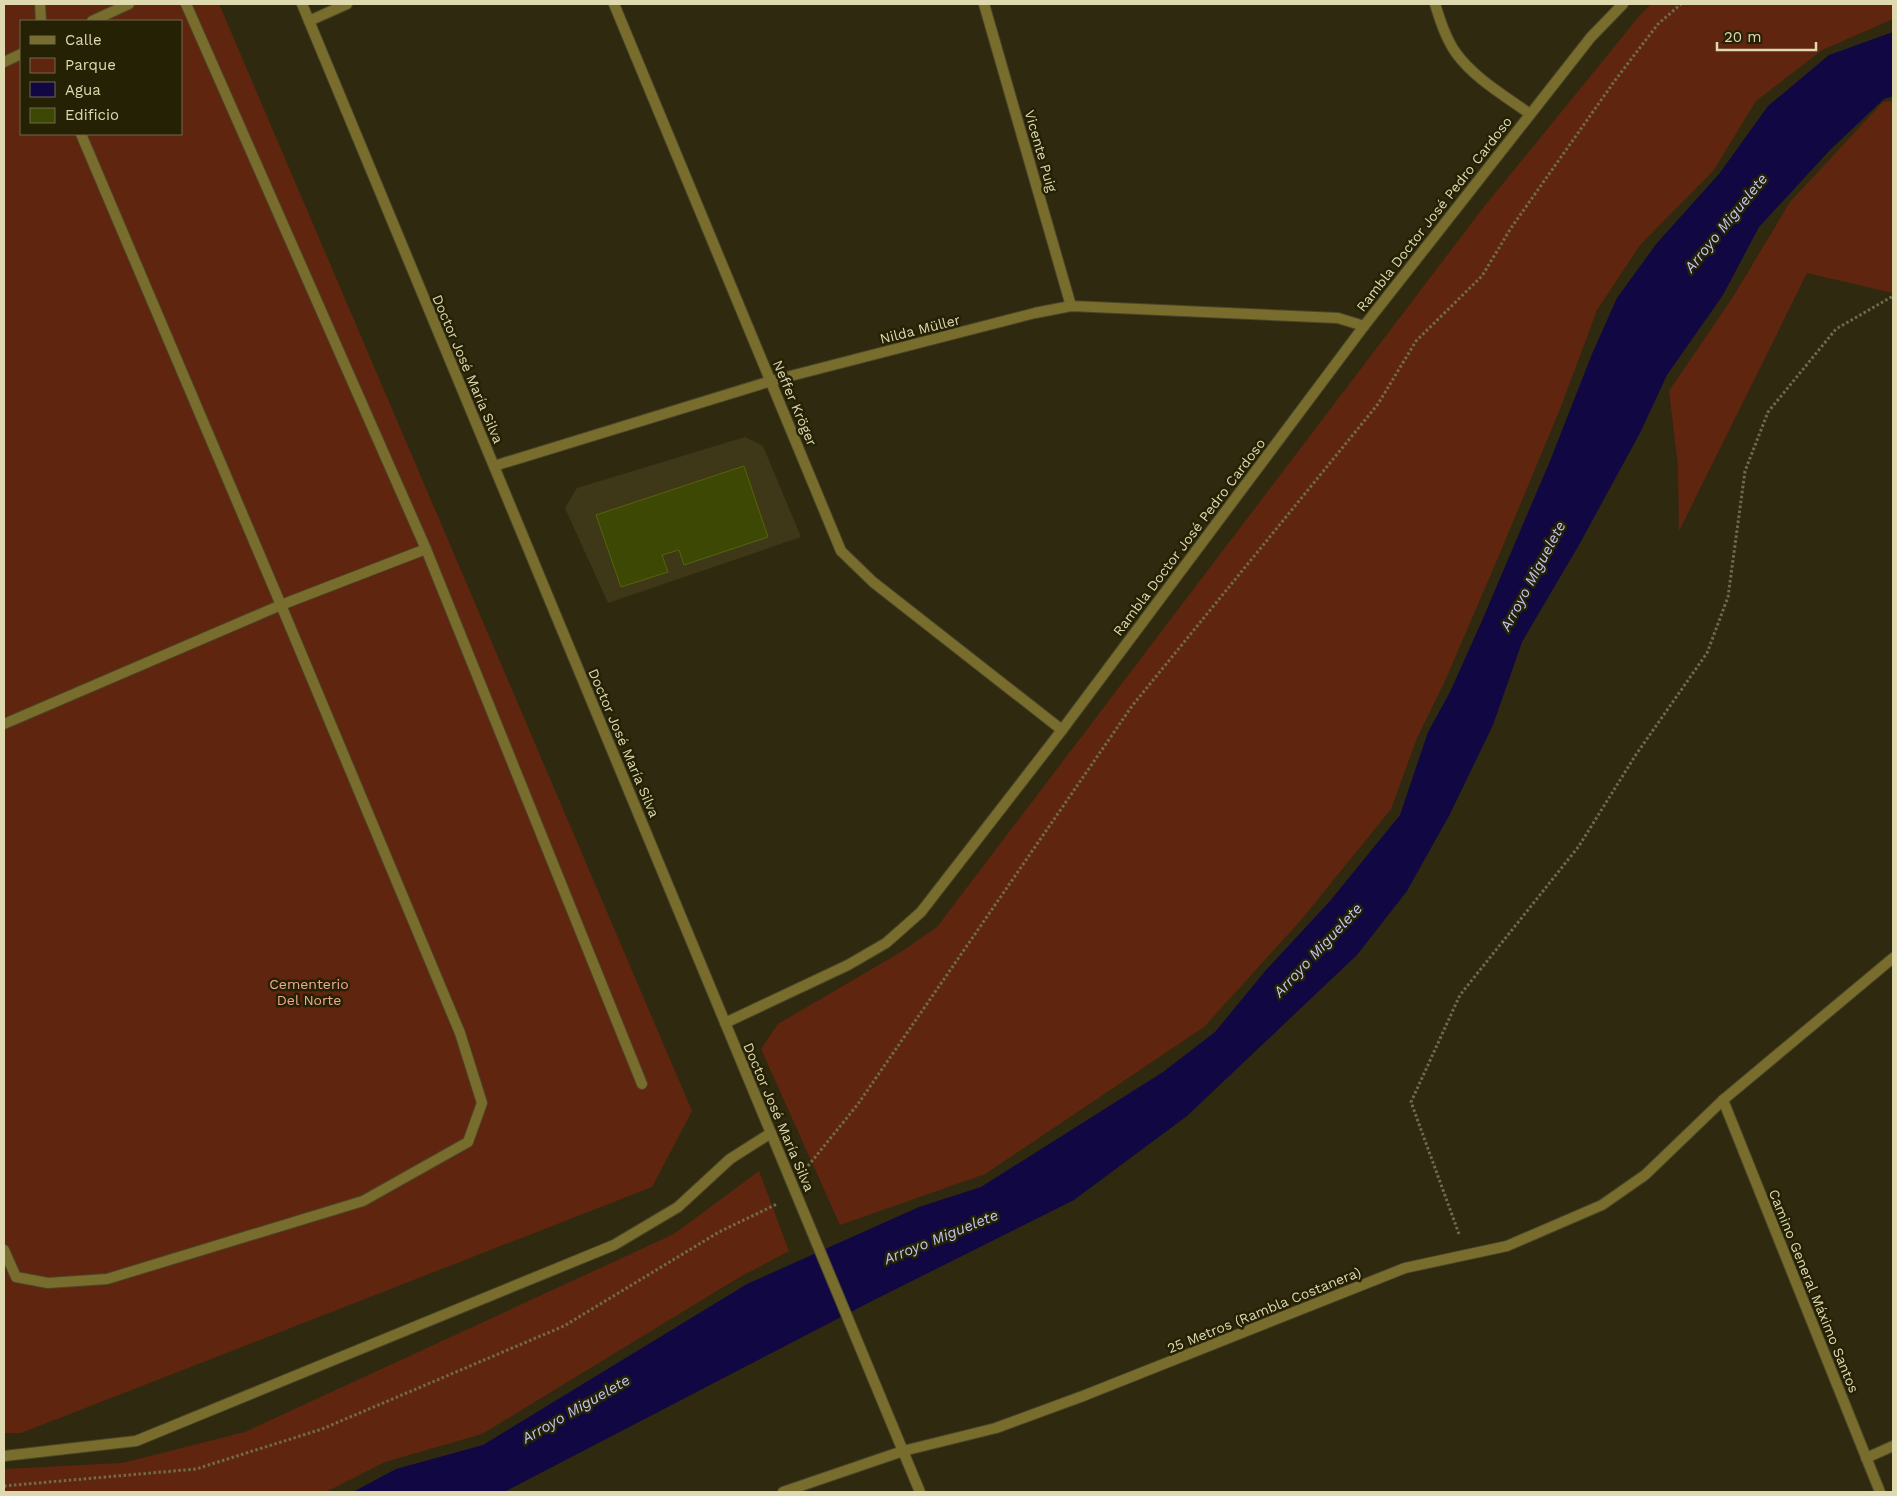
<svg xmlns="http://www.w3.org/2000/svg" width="1897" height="1496" font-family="'Work Sans',sans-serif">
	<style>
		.built { fill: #3e3819 }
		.green { fill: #60250f; fill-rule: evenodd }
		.water { fill: #110743 }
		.building { fill: #3d4805; stroke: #55640a }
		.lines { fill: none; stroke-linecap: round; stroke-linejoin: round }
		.service-casing { stroke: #4b4629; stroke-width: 12 }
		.minor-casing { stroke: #4b4629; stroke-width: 12 }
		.path { stroke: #716b4b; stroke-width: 3; stroke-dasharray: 2.5 2.5; stroke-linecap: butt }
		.service { stroke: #786d2d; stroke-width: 10 }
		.minor { stroke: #786d2d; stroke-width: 10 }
		.labels { text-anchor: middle; stroke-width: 5; stroke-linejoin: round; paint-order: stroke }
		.street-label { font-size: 14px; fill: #dfd9b0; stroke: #252105 }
		.park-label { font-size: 14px; fill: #f4a990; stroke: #252105 }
		.water-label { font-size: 15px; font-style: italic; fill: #c0c6f4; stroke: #252105 }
	</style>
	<rect width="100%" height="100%" fill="#2f2a0f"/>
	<polygon class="built" points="745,437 763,446 801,537 608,603 565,508 577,488"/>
	<g class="green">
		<path d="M4 4H219L692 1111 652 1187 21 1433H4ZM21 21H181V134H21Z"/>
		<polygon points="1651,4 1893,4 1893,19 1822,50 1756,101 1713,171 1640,245 1597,310 1560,409 1497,560 1444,683 1417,738 1391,809 1301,920 1204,1027 985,1174 840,1225 761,1049 778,1024 901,952 937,927 1483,208 1641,14"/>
		<polygon points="1893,101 1893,293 1807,273 1679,531 1678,466 1669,391 1733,297 1790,202 1883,102"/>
		<polygon points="759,1171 789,1251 738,1278 482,1434 385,1462 326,1492 4,1492 4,1469 122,1463 245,1432 674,1234"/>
	</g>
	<polygon class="water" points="1893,32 1893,96 1884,99 1830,150 1759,227 1723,295 1667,375 1640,433 1579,545 1522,642 1493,725 1450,814 1407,891 1357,955 1187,1116 1074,1200 872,1301 504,1492 353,1492 396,1469 483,1445 747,1284 919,1207 981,1187 1163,1072 1215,1032 1266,970 1330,901 1400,815 1428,732 1450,692 1481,623 1550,461 1592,354 1617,298 1657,243 1719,174 1768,106 1829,55"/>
	<polygon class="building" points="744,466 768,537 684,565 679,550 662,555 668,572 621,587 596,515"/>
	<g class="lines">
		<defs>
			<g id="service">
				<polyline points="40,4 41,21"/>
				<polyline points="186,4 426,549 642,1084"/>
				<polyline points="92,21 129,4"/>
				<polyline points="4,62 21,54"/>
				<polyline points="4,724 281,605 426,549"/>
				<polyline points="4,1250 16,1277 48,1283 107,1279 363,1201 468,1142 482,1103 460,1033 281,605 81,134"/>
			</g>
			<g id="minor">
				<polyline points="302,4 920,1492"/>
				<polyline points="614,4 841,551 873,582 1062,730"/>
				<polyline points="984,4 1071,306"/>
				<path d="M1435 4C1440 20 1446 39 1456 53 1475 79 1505 96 1530 114"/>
				<polyline points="309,21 347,4"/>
				<polyline points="494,466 771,381 1035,313 1071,306 1338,318 1364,326"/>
				<polyline points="725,1023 848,965 886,943 921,912 1062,730 1364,326 1591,37 1623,4"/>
				<polyline points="1723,1100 1880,1492"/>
				<polyline points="4,1456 136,1441 614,1245 678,1207 730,1159 771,1133"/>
				<polyline points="1866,1458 1893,1446"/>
				<polyline points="783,1492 903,1451 996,1428 1083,1396 1405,1268 1507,1246 1602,1205 1645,1175 1723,1100 1893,958"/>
			</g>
		</defs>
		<use href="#service" class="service-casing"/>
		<use href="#minor" class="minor-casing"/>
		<g class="path">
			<polyline points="808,1166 858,1104 1132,706 1378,404 1416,341 1482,276 1511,228 1616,79 1658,24 1681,4"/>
			<polyline points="1459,1234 1411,1102 1460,995 1579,846 1635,756 1707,653 1728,597 1745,471 1768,412 1836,329 1893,296"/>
			<polyline points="4,1486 196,1469 322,1429 564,1326 719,1232 777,1204"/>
		</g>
		<use href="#service" class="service"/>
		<use href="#minor" class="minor"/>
	</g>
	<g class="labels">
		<g class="street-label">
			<text transform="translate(1041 151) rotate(74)" y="5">Vicente Puig</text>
			<text transform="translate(1434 214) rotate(-52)" y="5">Rambla Doctor José Pedro Cardoso</text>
			<text transform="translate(920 329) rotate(-14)" y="5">Nilda Müller</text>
			<text transform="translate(468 369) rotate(67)" y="5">Doctor José María Silva</text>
			<text transform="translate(795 403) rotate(67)" y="5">Neffer Kröger</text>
			<text transform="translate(1189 537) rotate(-53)" y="5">Rambla Doctor José Pedro Cardoso</text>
			<text transform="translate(624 743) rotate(67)" y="5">Doctor José María Silva</text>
			<text transform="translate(779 1117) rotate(67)" y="5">Doctor José María Silva</text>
			<text transform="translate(1814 1291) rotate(68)" y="5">Camino General Máximo Santos</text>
			<text transform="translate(1264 1310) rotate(-22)" y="5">25 Metros (Rambla Costanera)</text>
		</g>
		<g class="park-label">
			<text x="309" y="989">Cementerio<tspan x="309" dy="16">Del Norte</tspan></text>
		</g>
		<g class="water-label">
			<text transform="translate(1726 223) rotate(-51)" y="5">Arroyo Miguelete</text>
			<text transform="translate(1533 576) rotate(-62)" y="5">Arroyo Miguelete</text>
			<text transform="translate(1318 950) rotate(-47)" y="5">Arroyo Miguelete</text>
			<text transform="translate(941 1237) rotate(-22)" y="5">Arroyo Miguelete</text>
			<text transform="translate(576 1409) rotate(-30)" y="5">Arroyo Miguelete</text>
		</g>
	</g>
	<rect width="1897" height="1496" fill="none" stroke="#dfd9b0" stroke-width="10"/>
	<rect x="20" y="20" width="162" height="115" fill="#252105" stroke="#6f6b49"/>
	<rect x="30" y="36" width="25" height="8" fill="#786d2d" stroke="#6f6b49"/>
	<text x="65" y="45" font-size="15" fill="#dfd9b0">Calle</text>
	<rect x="30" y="58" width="25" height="15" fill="#60250f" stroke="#6f6b49"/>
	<text x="65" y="70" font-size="15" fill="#dfd9b0">Parque</text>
	<rect x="30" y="82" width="25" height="15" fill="#110743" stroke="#6f6b49"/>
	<text x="65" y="95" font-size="15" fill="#dfd9b0">Agua</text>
	<rect x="30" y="108" width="25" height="15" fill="#3d4805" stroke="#6f6b49"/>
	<text x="65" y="120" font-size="15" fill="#dfd9b0">Edificio</text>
	<path d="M1717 42v8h99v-8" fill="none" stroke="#dfd9b0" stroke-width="2.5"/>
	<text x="1724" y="42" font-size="15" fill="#dfd9b0" stroke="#252105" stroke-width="4" paint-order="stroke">20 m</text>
</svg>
